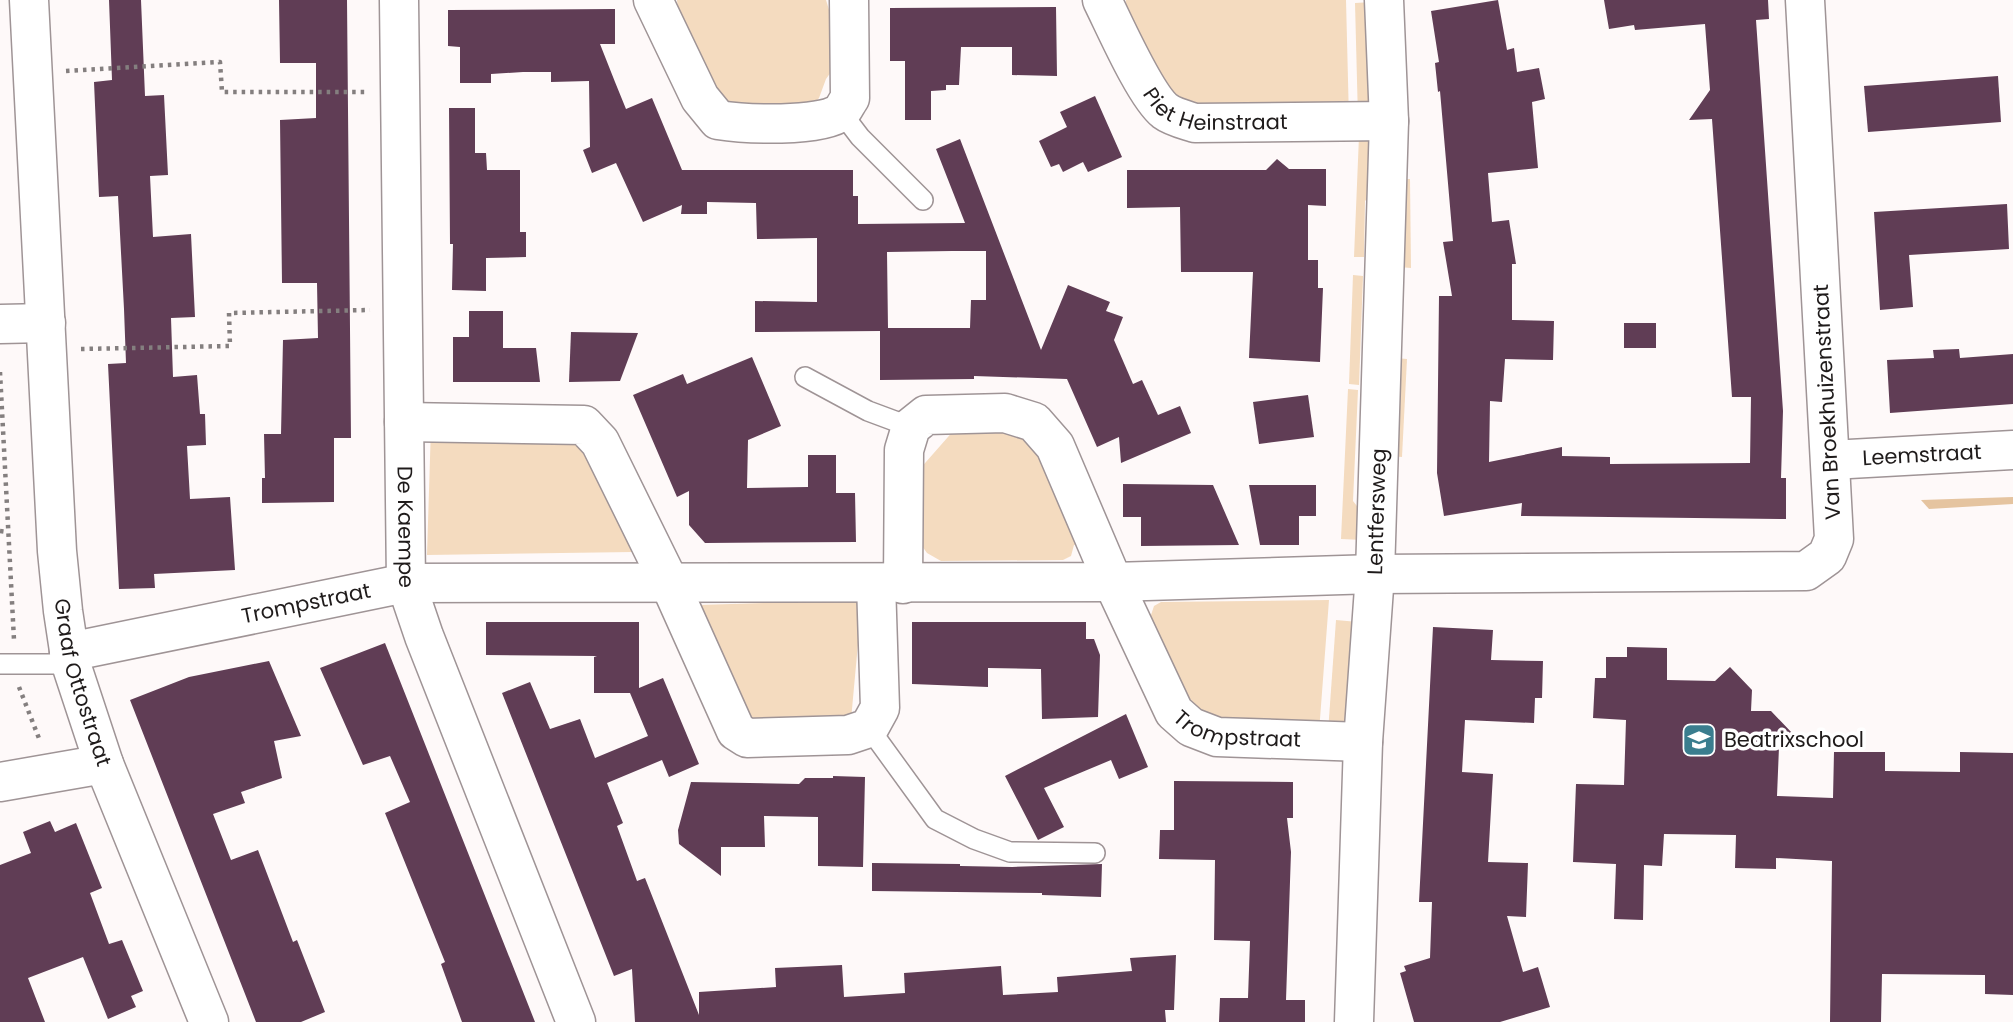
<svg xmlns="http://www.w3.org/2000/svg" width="2013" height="1022" font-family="Poppins,sans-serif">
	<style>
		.green { fill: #f4dbbf }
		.forest { fill: #e5c4a0 }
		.building { fill: #603d55; fill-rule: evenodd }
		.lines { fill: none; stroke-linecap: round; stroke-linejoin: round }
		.service-casing { stroke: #9f9496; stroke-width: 22 }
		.minor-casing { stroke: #9f9496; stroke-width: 41 }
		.path { stroke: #847f7f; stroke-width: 4.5; stroke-dasharray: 3.5 5; stroke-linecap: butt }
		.service { stroke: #fff; stroke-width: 19 }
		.minor { stroke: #fff; stroke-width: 38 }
		.labels { text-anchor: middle; stroke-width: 7; stroke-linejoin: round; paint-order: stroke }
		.street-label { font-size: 21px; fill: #1f1b1b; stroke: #fff }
		.poi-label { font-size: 21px; fill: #1f1b1b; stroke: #fff; text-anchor: start }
	</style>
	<rect width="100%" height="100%" fill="#fef9f9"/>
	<g class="green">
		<polygon points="677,0 826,0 831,16 831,72 826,79 819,98 810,108 729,119 678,11"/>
		<polygon points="1126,0 1346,0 1349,120 1171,109 1125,6"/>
		<polygon points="1372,2 1375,103 1358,119 1355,3"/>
		<polygon points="1359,136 1370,141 1377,188 1365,201 1364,257 1354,257"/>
		<polygon points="1401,179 1410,179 1411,268 1399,267"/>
		<polygon points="1353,275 1363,276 1359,385 1349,384"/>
		<polygon points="1396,358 1407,359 1402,457 1391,456"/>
		<polygon points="1348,389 1358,390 1353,501 1364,515 1363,540 1341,539"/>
		<polygon points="431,426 581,431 633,552 427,555"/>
		<polygon points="955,429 1015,429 1034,438 1083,545 1074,545 1071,556 1063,560 941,561 927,553 922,546 911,479"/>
		<polygon points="862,600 851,720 747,725 699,605"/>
		<polygon points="1329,600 1319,732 1212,731 1204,714 1178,686 1150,618 1154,606 1161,602"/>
		<polygon points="1336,620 1358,622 1352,719 1328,732"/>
	</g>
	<polygon class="forest" points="2013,497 2013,504 1929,509 1921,500"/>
	<g class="building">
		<polygon points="109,0 141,0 145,96 164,95 168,175 150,176 153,237 191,234 195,317 171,318 173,377 197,375 200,414 205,414 206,445 187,446 190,499 230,497 235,570 154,574 155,588 119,589 108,364 126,363 124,309 118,196 99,197 94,82 112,80"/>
		<polygon points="279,0 347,0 351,438 334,438 334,502 262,503 262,478 265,478 264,434 281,434 283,340 318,338 317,283 282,283 280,120 316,118 316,63 280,63"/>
		<polygon points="1498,0 1507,50 1514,48 1517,72 1539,68 1545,99 1532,102 1538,168 1488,173 1492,222 1509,220 1516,264 1512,264 1512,320 1554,321 1553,360 1505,359 1502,402 1490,401 1489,462 1562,447 1562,456 1610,457 1610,464 1750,463 1751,397 1732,397 1712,119 1689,120 1710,90 1705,24 1635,30 1634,25 1609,29 1604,0 1768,0 1769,19 1756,20 1783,411 1781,478 1786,478 1786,519 1521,516 1522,503 1444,516 1437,473 1439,296 1452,296 1443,242 1453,241 1440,91 1438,92 1435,63 1439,62 1431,11"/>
		<polygon points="1056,7 1057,76 1012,75 1012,47 961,47 959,85 946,85 946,90 931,91 931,120 905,120 905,61 890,61 890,8"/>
		<path d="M615 9V44H600L615 82 626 109 652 98 682 170H853V196H858V224L965 223 936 149 960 139 1041 350 1068 285 1110 302 1106 311 1123 317 1114 340 1133 384 1142 380 1158 415 1180 406 1191 433 1121 463 1119 437 1097 447 1067 379 974 376V379L880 380V331L755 332V301L817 302V238L757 239 756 203 707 202V214H681L682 205 643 222 616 163 592 173 583 150 590 147 589 81 551 82V72H523L491 74V83H460V47L448 46V10ZM952 251H986V300H971L970 328H888L887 252Z"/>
		<polygon points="1998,76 2001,122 1868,132 1864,86"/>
		<polygon points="1095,96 1122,157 1088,172 1083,162 1063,172 1059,164 1051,167 1039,141 1067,127 1060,112"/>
		<polygon points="449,108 475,108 475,153 486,153 487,170 520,170 520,232 526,232 526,257 486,258 486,291 452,290 453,244 450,244"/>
		<polygon points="1277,159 1289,169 1326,169 1326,206 1308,205 1308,260 1318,260 1318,288 1323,288 1320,362 1249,358 1253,272 1181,272 1180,207 1127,208 1127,170 1266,170"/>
		<polygon points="2007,204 2009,249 1909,255 1913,307 1880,310 1874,212"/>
		<polygon points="469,311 503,311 503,348 536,348 540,382 453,382 453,337 469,337"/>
		<rect x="1624" y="323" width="32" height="25"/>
		<polygon points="571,332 638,333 620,381 569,382"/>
		<polygon points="1959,349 1960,358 2013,354 2013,404 1890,413 1887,360 1934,358 1933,350"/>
		<polygon points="752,357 781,426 748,440 747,488 808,487 808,455 836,455 836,493 855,493 856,542 705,543 689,525 689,491 677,497 633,395 683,374 687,384"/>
		<polygon points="1308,395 1314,437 1259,444 1253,402"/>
		<polygon points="1123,484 1213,485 1239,545 1141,546 1141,517 1123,517"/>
		<polygon points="1249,485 1316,485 1316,516 1299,516 1299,545 1260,545"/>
		<polygon points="486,622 639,622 639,688 663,678 699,764 669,777 662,760 607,783 623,823 617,826 637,881 645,878 699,1015 699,992 776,987 775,968 842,965 844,997 905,993 904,973 1001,966 1003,995 1058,992 1057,977 1132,971 1130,958 1176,955 1174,1010 1165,1010 1166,1022 635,1022 632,969 614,976 502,693 530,682 550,729 580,719 595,758 648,736 630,693 594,693 594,657 597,656 486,655"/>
		<polygon points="912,622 1086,622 1086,639 1094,639 1100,655 1098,717 1042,719 1041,669 988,668 988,687 912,684"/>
		<polygon points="1433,627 1493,630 1491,660 1543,661 1542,698 1535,698 1534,723 1465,720 1462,772 1493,774 1488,862 1528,863 1526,917 1507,916 1523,972 1538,967 1550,1007 1500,1022 1414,1022 1400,973 1406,971 1404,966 1430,958 1432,902 1419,902"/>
		<polygon points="385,643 453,815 535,1022 462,1022 441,964 445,962 385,813 410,802 390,756 363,765 320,668"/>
		<polygon points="1627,647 1667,648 1667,680 1715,681 1730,667 1752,690 1751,711 1771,711 1793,734 1779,747 1777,796 1833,798 1834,752 1885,752 1885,771 1960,772 1960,752 2013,753 2013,995 1985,994 1985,975 1882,974 1881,1022 1830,1022 1832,861 1776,858 1776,869 1735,868 1736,835 1664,834 1662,866 1644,865 1643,920 1614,919 1616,864 1573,862 1576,784 1624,785 1626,720 1593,718 1595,678 1606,678 1606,657 1627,657"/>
		<polygon points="269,661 301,736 274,741 282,778 241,792 245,803 213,814 231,860 258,850 293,942 297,940 325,1012 301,1022 256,1022 130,700 189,677"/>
		<polygon points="1126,714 1148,767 1119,779 1111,760 1044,788 1064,827 1038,840 1005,776"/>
		<polygon points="833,776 865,777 863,867 818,866 818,817 764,816 765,847 721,847 721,876 679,844 678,830 691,782 799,784 805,778 833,778"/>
		<polygon points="1174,781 1293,782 1293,818 1287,818 1291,852 1286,1000 1305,1000 1305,1022 1219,1022 1220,998 1248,998 1250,941 1214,940 1215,860 1159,859 1160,830 1174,830"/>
		<polygon points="50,821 55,832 76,823 102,888 90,893 109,944 122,940 143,991 131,996 136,1007 108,1019 83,957 28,978 45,1022 0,1022 0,865 31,853 23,832"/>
		<polygon points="872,863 960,864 960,866 1012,867 1102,864 1101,897 1042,895 1042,893 872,891"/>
	</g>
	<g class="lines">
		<defs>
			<g id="service">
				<polyline points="841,112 860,137 923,200"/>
				<polyline points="805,377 868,411 911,427"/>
				<polyline points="0,664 71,664"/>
				<polyline points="869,728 935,819 974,839 1010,852 1095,853"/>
			</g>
			<g id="minor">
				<path id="s1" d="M29 0 57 551 63 611 71 664 104 764 209 1022"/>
				<path id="s2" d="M399 0 406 583 424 636 576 1022"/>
				<path d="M653 0 700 98 718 120C744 124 820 128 841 112 844 109 847 102 850 98L849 0"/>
				<path id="s3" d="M1102 0C1115 26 1145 95 1165 111 1173 117 1186 120 1195 123L1389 121"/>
				<polyline points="0,324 46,323"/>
				<polyline points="404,422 584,425 600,442 670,584 736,731 747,738 848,735 869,728 880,708 876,583"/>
				<path id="s4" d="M1831 460 2013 450"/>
				<path id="s5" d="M903 584 904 450 911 427 926 415 1005 413 1034 422 1055 446 1113 582 1174 712 1191 727 1217 737 1363 742"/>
				<path id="s6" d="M69 652 406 583 1113 582 1375 574 1806 571 1827 556 1834 539 1805 0"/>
				<polyline points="0,782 104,764"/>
				<path id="s7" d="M1354 1022 1363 742 1375 574 1389 121 1384 0"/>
			</g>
		</defs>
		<use href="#service" class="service-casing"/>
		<use href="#minor" class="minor-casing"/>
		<g class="path">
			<polyline points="66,71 220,62 222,92 365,92"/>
			<polyline points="81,349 230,346 229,313 370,310"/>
			<polyline points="0,372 14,640"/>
			<polyline points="0,531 8,532"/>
			<polyline points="19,687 40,741"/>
		</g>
		<use href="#service" class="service"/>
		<use href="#minor" class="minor"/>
	</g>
	<defs>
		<symbol id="school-square" viewBox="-11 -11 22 22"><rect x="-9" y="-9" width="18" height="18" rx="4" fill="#3a7d8e" stroke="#fff"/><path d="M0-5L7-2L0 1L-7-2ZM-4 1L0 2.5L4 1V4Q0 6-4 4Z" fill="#fff"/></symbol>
	</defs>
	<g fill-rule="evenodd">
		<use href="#school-square" x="1680" y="721" width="38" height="38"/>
	</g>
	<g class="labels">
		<g class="street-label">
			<text dy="7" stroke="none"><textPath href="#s3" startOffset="177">Piet Heinstraat</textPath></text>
			<text transform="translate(1827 402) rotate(-93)" y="7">Van Broekhuizenstraat</text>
			<text dy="7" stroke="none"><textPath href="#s4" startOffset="91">Leemstraat</textPath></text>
			<text dy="7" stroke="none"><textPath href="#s7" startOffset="511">Lentfersweg</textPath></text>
			<text dy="7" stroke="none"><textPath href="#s2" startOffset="527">De Kaempe</textPath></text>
			<text dy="7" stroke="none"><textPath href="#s6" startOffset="242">Trompstraat</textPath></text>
			<text dy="7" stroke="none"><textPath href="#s1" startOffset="686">Graaf Ottostraat</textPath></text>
			<text dy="7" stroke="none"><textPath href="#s5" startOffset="679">Trompstraat</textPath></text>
		</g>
		<g class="poi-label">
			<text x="1724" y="747">Beatrixschool</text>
		</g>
	</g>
</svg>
